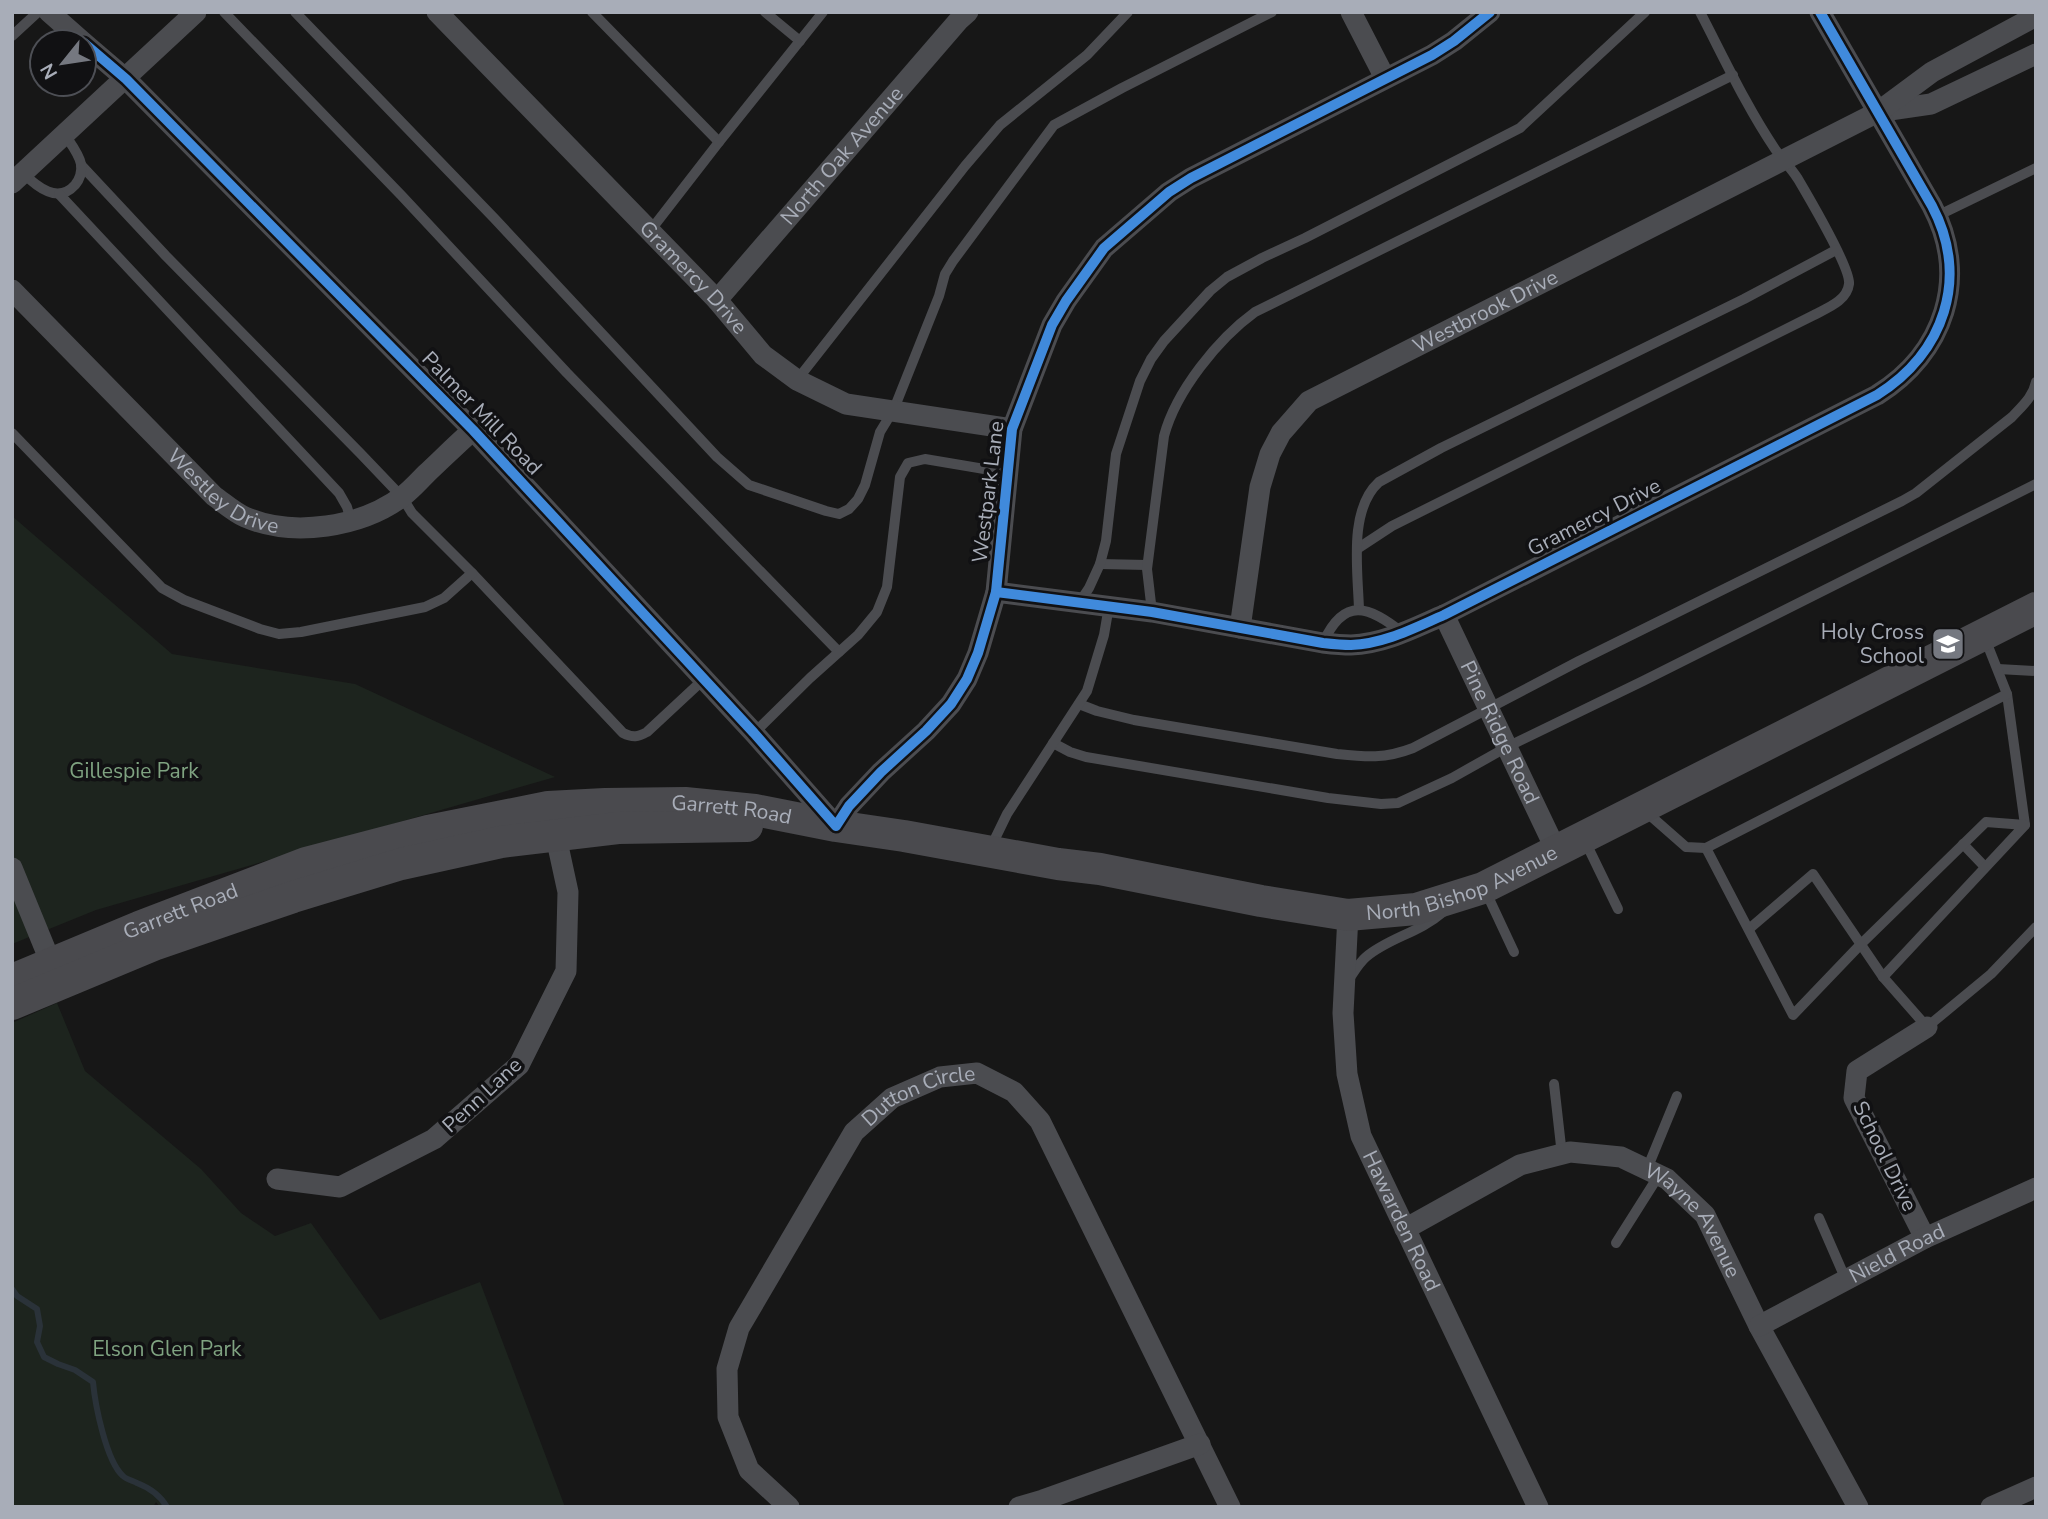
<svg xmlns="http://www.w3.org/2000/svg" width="2048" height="1519" font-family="'Nunito Sans',sans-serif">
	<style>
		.green { fill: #1d241e }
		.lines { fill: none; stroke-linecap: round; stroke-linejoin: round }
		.stream { stroke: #2a3239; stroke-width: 6 }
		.service { stroke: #4b4c50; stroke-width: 10 }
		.minor { stroke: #4b4c50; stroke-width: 21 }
		.secondary { stroke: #4a4a4e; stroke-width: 32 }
		.cycleway-casing { stroke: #111113; stroke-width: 15 }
		.cycleway { stroke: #408adc; stroke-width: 10 }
		.labels { text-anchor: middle; stroke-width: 7; stroke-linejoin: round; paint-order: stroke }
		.street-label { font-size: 21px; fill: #a8adb8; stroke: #111113 }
		.poi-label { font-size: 21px; fill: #a8adb8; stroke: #111113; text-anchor: end }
		.park-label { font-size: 21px; fill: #7fa381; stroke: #111113 }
	</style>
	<rect width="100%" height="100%" fill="#171717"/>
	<g class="green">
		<polygon points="12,516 172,654 355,684 555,777 96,910 12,944"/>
		<polygon points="57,1003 85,1071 201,1169 241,1213 275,1236 311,1223 380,1320 480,1282 565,1507 160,1507 156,1502 153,1507 12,1507 12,1023"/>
	</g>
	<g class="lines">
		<path class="stream" d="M12 1289 17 1296 37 1309 40 1326 37 1342 44 1357 58 1364 75 1370 93 1382C95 1404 106 1461 123 1476 126 1479 133 1481 137 1483 150 1488 160 1495 167 1507"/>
		<g class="service">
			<polyline points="224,12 401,195 567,373 839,652"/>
			<polyline points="295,12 494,218 717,457 749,485 826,511 839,514 849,509 858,499 865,485 880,432 894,409 939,296 945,274 953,261 1054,125 1122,88 1272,12"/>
			<polyline points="592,12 719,142"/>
			<polyline points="765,12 800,41"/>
			<polyline points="12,36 38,12"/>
			<path d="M81 165 166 256 360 453 402 497 412 513 472 573 623 733C633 738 638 737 647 732L704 679"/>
			<path d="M23 173C37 187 58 204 75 185 80 179 82 172 81 164 79 154 71 144 65 135"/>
			<polyline points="59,194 339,493 347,507 351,521"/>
			<polyline points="1937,216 2036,168"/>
			<polyline points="650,231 719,142 823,12"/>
			<polyline points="797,380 965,166 1000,125 1087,55 1128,12"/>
			<polyline points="12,433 162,588 184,600 260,629 279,634 301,632 425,607 444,598 472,573"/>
			<path d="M1357 549 1392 526 1814 315C1827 308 1847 301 1849 284 1851 269 1808 196 1798 179 1791 168 1782 159 1775 149 1746 106 1724 58 1700 12"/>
			<polyline points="1100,564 1147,565"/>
			<polyline points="1079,603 1089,588 1100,564 1106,541 1116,454 1140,381 1151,359 1164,341 1210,291 1227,277 1262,258 1305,238 1520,128 1645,12"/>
			<path d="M1359 610C1358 571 1348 510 1379 482L1441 448 1744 299 1836 250"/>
			<path d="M1152 612 1147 569 1164 436C1176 391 1218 339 1255 312L1733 75"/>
			<path d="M1323 643C1344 596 1369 606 1403 633"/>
			<polyline points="1998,669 2036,671"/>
			<polyline points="2007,694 2025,825"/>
			<path d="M1079 704 1097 711 1134 720 1337 754C1366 757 1385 759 1413 748L1579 661 1902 501 1916 493 2012 417C2022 406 2033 397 2036 382"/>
			<polyline points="754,733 810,678 858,635 877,612 887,587 900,477 908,463 925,459 1008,473"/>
			<polyline points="1053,743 1070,752 1086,757 1328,798 1381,804 1398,803 1452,778 1507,747 1643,681 2036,484"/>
			<polyline points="1645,811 1686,847 1706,848"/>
			<polyline points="1584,839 1618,909"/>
			<polyline points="1963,844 1985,867"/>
			<polyline points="990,849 1007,814 1087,691 1104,635 1109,606"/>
			<polyline points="1485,890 1514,952"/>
			<polyline points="1749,929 1813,874 1883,977 1927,1027 1991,974 2036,927"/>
			<polyline points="1883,977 2025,825 1986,822 1861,944 1793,1015 1706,848 2007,694 1984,636"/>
			<path d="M1349 979C1354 972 1359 963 1366 957 1388 938 1419 933 1443 912"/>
			<polyline points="1554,1084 1562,1155"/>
			<polyline points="1647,1169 1677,1096"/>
			<polyline points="1819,1218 1846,1280"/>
			<polyline points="1616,1243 1659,1175"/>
		</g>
		<g class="minor">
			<polyline points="49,12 83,42"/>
			<path id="s1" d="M437 12 717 300 763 355 797 380 846 404 1012 429"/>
			<polyline points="1351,12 1385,78"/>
			<polyline points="84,43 126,79 473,430 754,733 836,826 849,806 881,772 926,731 951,704 967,679 978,653 996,592 1012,429 1052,325 1066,301 1104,248 1169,192 1191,178 1432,55 1454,41 1490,12"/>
			<polyline points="1883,111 1931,104 2036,54"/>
			<polyline points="12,183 196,12"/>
			<path id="s2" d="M12 290 214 496C224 503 234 512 245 517 293 538 362 527 403 496 411 490 419 481 426 474 442 459 457 444 473 430"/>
			<path id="s3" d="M717 300 959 20 968 12"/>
			<path d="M996 592 1152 612 1323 643C1332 644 1342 645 1351 645 1384 644 1414 628 1444 615L1877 395C1944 353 1970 278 1932 206L1820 12"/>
			<path id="s4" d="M1444 615 1556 850"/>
			<path id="s5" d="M1240 628 1260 487 1270 454 1281 433 1309 401 1878 112 1932 72 2036 16"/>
			<polyline points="12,868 55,973"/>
			<path id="s6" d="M1348 915 1343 1013 1347 1074 1361 1136 1538 1507"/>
			<polyline points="277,1179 340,1187 434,1139 519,1065 566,971 568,892 553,823"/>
			<path id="s7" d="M1405 1229 1520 1165 1570 1152 1621 1157 1667 1179 1705 1215 1759 1326 1858 1507"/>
			<polyline points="1925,1238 1854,1098 1857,1071 1927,1027"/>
			<path id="s8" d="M1759 1326 1925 1238 2036 1188"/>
			<path id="s9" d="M789 1507 749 1470 728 1417 727 1369 739 1328 854 1132 892 1098 940 1077 977 1073 1014 1092 1040 1121 1230 1507"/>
			<polyline points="1019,1507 1043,1500 1200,1444"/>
			<polyline points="1991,1507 2036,1487"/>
		</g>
		<g class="secondary">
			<path id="s10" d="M12 980 139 927 306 863 428 831 548 807 605 804 685 803 755 810 836 826 904 836 1058 864 1100 869 1261 901 1348 915 1416 909 1483 888 2036 608"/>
			<polyline points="12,1004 156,944 293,897 401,864 501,842 618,828 747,826"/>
		</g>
		<defs>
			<g id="cycleway">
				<polyline points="84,43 126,79 473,430 754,733 836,826 849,806 881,772 926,731 951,704 967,679 978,653 996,592 1012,429 1052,325 1066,301 1104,248 1169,192 1191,178 1432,55 1454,41 1490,12"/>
				<path d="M996 592 1152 612 1323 643C1332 644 1342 645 1351 645 1384 644 1414 628 1444 615L1877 395C1944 353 1970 278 1932 206L1820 12"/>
			</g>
		</defs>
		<use href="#cycleway" class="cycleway-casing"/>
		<use href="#cycleway" class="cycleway"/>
	</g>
	<defs>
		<symbol id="school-square" viewBox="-11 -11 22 22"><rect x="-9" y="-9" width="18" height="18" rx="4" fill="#757880" stroke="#111113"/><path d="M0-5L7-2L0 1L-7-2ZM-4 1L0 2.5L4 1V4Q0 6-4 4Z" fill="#fff"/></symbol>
	</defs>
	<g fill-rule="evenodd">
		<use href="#school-square" x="1929" y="625" width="38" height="38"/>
	</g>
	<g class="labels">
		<g class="street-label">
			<text dy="7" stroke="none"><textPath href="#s3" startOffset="191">North Oak Avenue</textPath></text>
			<text dy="7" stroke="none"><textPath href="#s1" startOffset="369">Gramercy Drive</textPath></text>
			<text dy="7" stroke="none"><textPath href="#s5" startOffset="441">Westbrook Drive</textPath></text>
			<text transform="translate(482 413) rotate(46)" y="7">Palmer Mill Road</text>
			<text dy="7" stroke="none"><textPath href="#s2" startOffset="294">Westley Drive</textPath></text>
			<text transform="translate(988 492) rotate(-83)" y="7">Westpark Lane</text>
			<text transform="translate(1594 517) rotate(-27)" y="7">Gramercy Drive</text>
			<text dy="7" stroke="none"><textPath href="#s4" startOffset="130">Pine Ridge Road</textPath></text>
			<text dy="7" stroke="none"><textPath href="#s10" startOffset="749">Garrett Road</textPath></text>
			<text dy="7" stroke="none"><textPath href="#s10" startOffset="1494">North Bishop Avenue</textPath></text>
			<text dy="7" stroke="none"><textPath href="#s10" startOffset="182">Garrett Road</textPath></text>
			<text transform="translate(482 1095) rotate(-43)" y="7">Penn Lane</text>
			<text dy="7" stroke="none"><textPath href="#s9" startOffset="506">Dutton Circle</textPath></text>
			<text transform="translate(1885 1156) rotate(64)" y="7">School Drive</text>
			<text dy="7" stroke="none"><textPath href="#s6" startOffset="317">Hawarden Road</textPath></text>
			<text dy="7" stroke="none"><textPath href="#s7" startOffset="334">Wayne Avenue</textPath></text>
			<text dy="7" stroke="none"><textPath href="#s8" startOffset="156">Nield Road</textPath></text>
		</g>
		<g class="poi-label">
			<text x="1924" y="639">Holy Cross<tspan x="1924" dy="24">School</tspan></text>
		</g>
		<g class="park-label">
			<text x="134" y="778">Gillespie Park</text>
			<text x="167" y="1356">Elson Glen Park</text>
		</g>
	</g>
	<rect width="2048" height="1519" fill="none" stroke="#a8adb8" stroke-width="28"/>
	<g transform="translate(63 63) rotate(240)"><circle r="33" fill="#111113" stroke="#4d4f55" stroke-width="2"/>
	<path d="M0-5L12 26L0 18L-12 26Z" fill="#757880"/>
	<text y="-10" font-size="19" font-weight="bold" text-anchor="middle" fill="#a8adb8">N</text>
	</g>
</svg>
